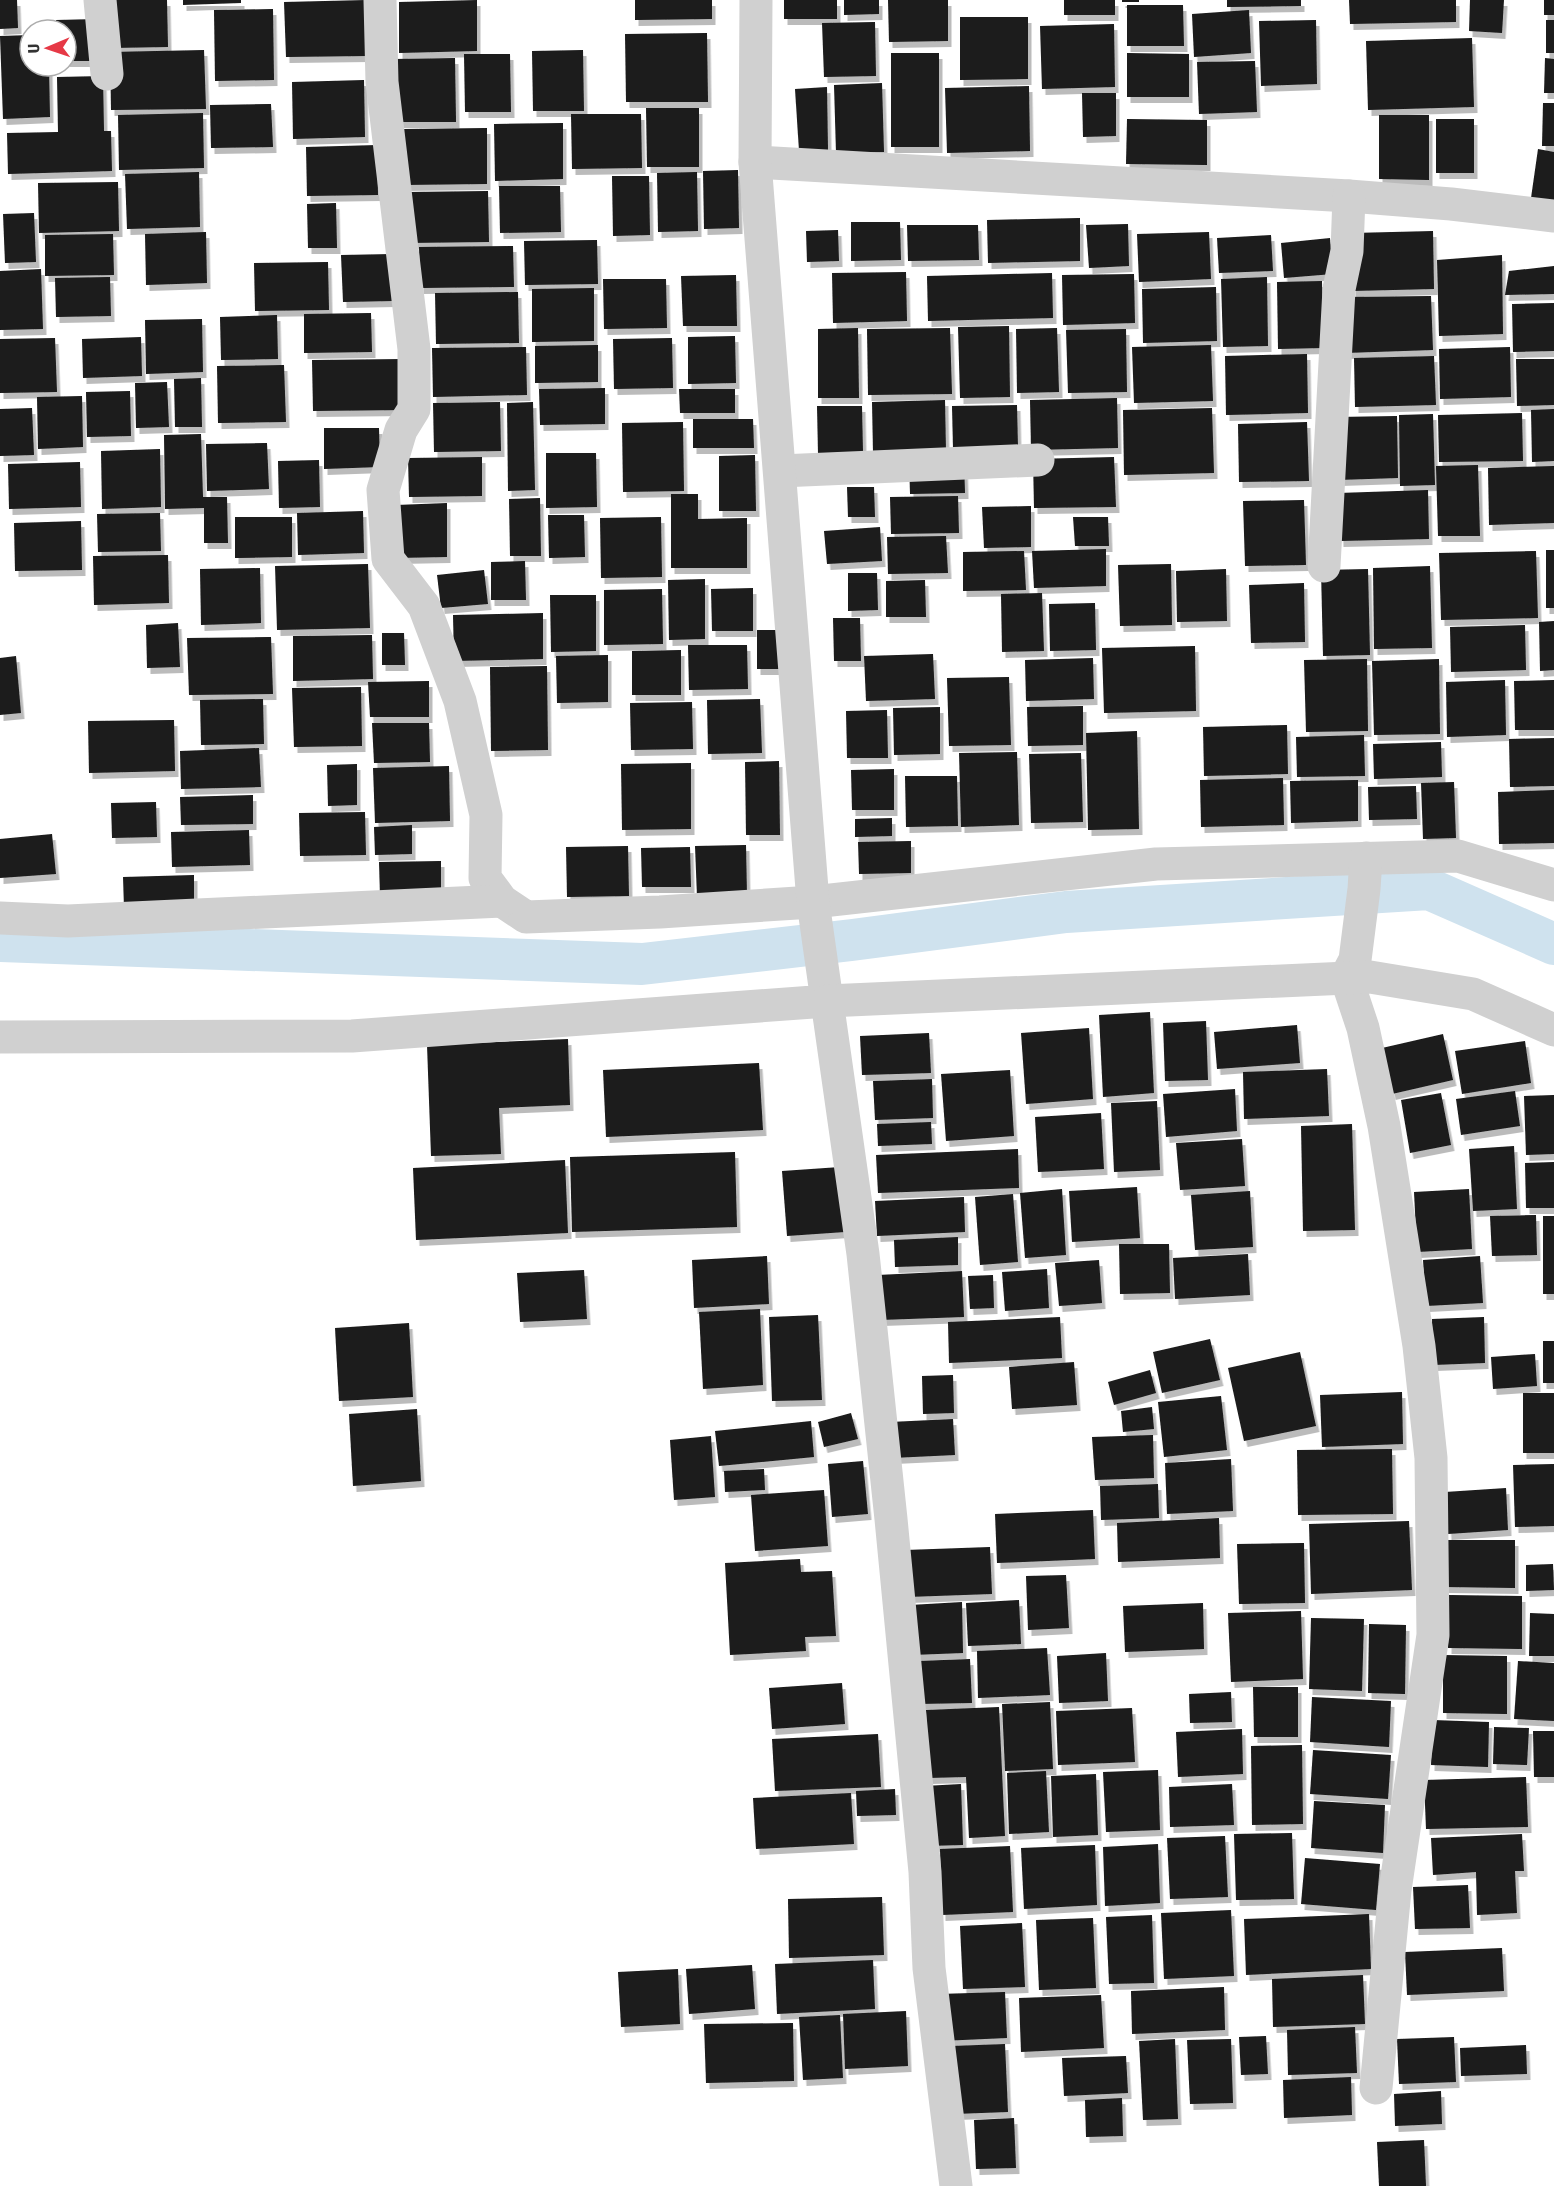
<svg xmlns="http://www.w3.org/2000/svg" width="1554" height="2186" font-family="'Fira Sans Condensed',sans-serif">
	<style>
		.lines { fill: none; stroke-linecap: round; stroke-linejoin: round }
		.canal { stroke: #cfe2ee; stroke-width: 42 }
		.building { fill: #1a1a1a; filter: url(#shadow) }
		.minor { stroke: #d0d0d0; stroke-width: 33 }
	</style>
	<defs>
		<filter id="shadow"><feDropShadow dx="3.5" dy="6" stdDeviation="0" flood-color="#0004"/></filter>
	</defs>
	<rect width="100%" height="100%" fill="#fff"/>
	<g class="lines">
		<polyline class="canal" points="0,941 642,964 852,940 1066,912 1429,889 1554,944"/>
	</g>
	<g class="building">
		<polygon points="0,0 17,0 18,28 0,29"/>
		<polygon points="111,0 167,0 168,47 112,48"/>
		<polygon points="183,0 241,0 241,3 183,5"/>
		<polygon points="366,0 367,56 286,57 284,2"/>
		<polygon points="477,0 477,51 399,53 399,2"/>
		<polygon points="635,0 712,0 712,19 635,20"/>
		<rect x="784" y="0" width="53" height="19"/>
		<polygon points="844,0 879,0 879,14 844,15"/>
		<polygon points="888,0 948,0 948,41 889,42"/>
		<rect x="1064" y="0" width="51" height="15"/>
		<rect x="1122" y="0" width="17" height="2"/>
		<polygon points="1227,0 1301,0 1301,6 1227,7"/>
		<polygon points="1349,0 1456,0 1456,22 1350,24"/>
		<polygon points="1470,0 1504,0 1502,33 1469,31"/>
		<rect x="1544" y="0" width="10" height="15"/>
		<polygon points="1127,5 1183,5 1184,46 1127,46"/>
		<polygon points="273,9 274,80 215,81 214,10"/>
		<polygon points="1249,10 1251,53 1194,57 1192,14"/>
		<polygon points="960,17 1028,17 1028,79 960,80"/>
		<polygon points="97,19 99,61 66,61 66,30 56,30 56,20"/>
		<polygon points="1316,20 1317,84 1261,86 1259,21"/>
		<rect x="1546" y="20" width="8" height="33"/>
		<polygon points="875,22 876,76 824,77 822,23"/>
		<polygon points="1114,24 1115,87 1042,89 1040,26"/>
		<polygon points="707,33 708,102 626,102 625,34"/>
		<polygon points="30,35 30,66 49,66 50,117 3,119 0,36"/>
		<polygon points="1472,38 1474,107 1368,110 1366,41"/>
		<polygon points="204,50 206,109 111,110 110,52"/>
		<polygon points="583,50 584,111 533,111 532,51"/>
		<rect x="891" y="53" width="48" height="94"/>
		<polygon points="1127,53 1189,54 1189,97 1127,97"/>
		<polygon points="464,54 510,54 511,112 465,112"/>
		<polygon points="455,58 456,122 395,122 394,59"/>
		<polygon points="1545,58 1554,59 1554,93 1544,93"/>
		<polygon points="1255,61 1257,112 1199,114 1197,62"/>
		<polygon points="103,76 104,131 111,131 112,171 8,174 7,133 58,132 57,77"/>
		<polygon points="364,80 365,137 293,139 292,82"/>
		<polygon points="882,83 884,152 836,153 834,85"/>
		<polygon points="1029,86 1030,151 947,153 945,88"/>
		<polygon points="827,87 828,151 799,151 795,89"/>
		<polygon points="1082,93 1116,93 1116,136 1083,137"/>
		<polygon points="1543,103 1554,103 1554,146 1542,146"/>
		<polygon points="271,104 273,147 211,148 210,105"/>
		<polygon points="646,108 699,108 699,167 647,167"/>
		<polygon points="203,113 204,168 119,170 118,115"/>
		<polygon points="571,114 641,114 642,168 572,169"/>
		<polygon points="1379,115 1429,115 1429,180 1379,179"/>
		<polygon points="1127,119 1207,120 1207,165 1126,164"/>
		<rect x="1436" y="119" width="38" height="54"/>
		<polygon points="563,123 563,179 495,181 494,124"/>
		<polygon points="487,128 487,184 403,185 402,129"/>
		<polygon points="377,145 378,195 307,196 306,147"/>
		<polygon points="1538,149 1554,152 1554,209 1530,205"/>
		<polygon points="738,170 739,228 704,229 703,171"/>
		<polygon points="199,172 200,227 127,229 125,174"/>
		<polygon points="697,172 698,231 658,232 657,173"/>
		<polygon points="612,176 649,176 650,235 613,236"/>
		<polygon points="118,182 119,231 39,233 38,183"/>
		<polygon points="499,186 560,186 561,232 500,233"/>
		<polygon points="488,191 489,242 407,243 406,192"/>
		<polygon points="336,203 337,248 308,248 307,204"/>
		<polygon points="34,213 36,262 5,263 3,214"/>
		<polygon points="1080,218 1080,261 988,263 987,220"/>
		<polygon points="851,222 900,222 901,260 851,261"/>
		<polygon points="1128,224 1129,266 1089,268 1086,225"/>
		<polygon points="907,225 978,225 979,260 908,261"/>
		<polygon points="838,230 839,261 807,262 806,231"/>
		<polygon points="1433,231 1434,289 1352,291 1352,233"/>
		<polygon points="206,232 207,283 146,285 145,234"/>
		<polygon points="1209,232 1211,279 1139,282 1137,234"/>
		<polygon points="113,234 114,275 45,276 45,235"/>
		<polygon points="1271,235 1273,271 1219,273 1217,238"/>
		<polygon points="1330,238 1333,274 1284,278 1281,243"/>
		<polygon points="597,240 598,284 525,285 524,241"/>
		<polygon points="513,246 514,287 420,288 419,247"/>
		<polygon points="392,254 393,301 343,302 341,255"/>
		<polygon points="1502,255 1503,334 1439,336 1437,260"/>
		<polygon points="328,262 329,310 255,311 254,263"/>
		<polygon points="1554,266 1554,294 1505,295 1509,271"/>
		<polygon points="41,269 43,329 0,330 0,271"/>
		<polygon points="906,272 907,321 833,323 832,273"/>
		<polygon points="1052,273 1053,318 928,321 927,276"/>
		<polygon points="1134,274 1135,323 1063,325 1062,275"/>
		<polygon points="736,275 737,326 683,326 681,276"/>
		<polygon points="110,277 111,316 56,317 55,278"/>
		<polygon points="1267,277 1268,346 1223,347 1221,279"/>
		<polygon points="603,279 666,279 667,328 604,329"/>
		<polygon points="1322,281 1323,348 1278,349 1277,282"/>
		<polygon points="1216,287 1217,341 1143,343 1142,289"/>
		<polygon points="594,288 594,341 532,342 532,289"/>
		<polygon points="518,292 519,343 436,344 435,293"/>
		<polygon points="1431,296 1433,350 1345,353 1344,297"/>
		<polygon points="1554,303 1554,351 1513,352 1512,304"/>
		<polygon points="371,313 372,352 304,353 304,314"/>
		<polygon points="277,315 278,359 221,360 220,317"/>
		<polygon points="202,319 203,372 146,374 145,320"/>
		<polygon points="1009,326 1010,397 960,398 958,327"/>
		<polygon points="858,328 859,398 818,398 818,329"/>
		<polygon points="950,328 952,394 868,395 867,329"/>
		<polygon points="1057,328 1059,392 1017,393 1016,329"/>
		<polygon points="1126,329 1127,392 1068,393 1066,330"/>
		<polygon points="735,336 736,383 688,384 688,337"/>
		<polygon points="141,337 142,376 83,378 82,339"/>
		<polygon points="55,338 57,392 0,393 0,339"/>
		<polygon points="672,338 673,388 614,389 613,339"/>
		<polygon points="598,345 598,382 535,383 535,346"/>
		<polygon points="1211,345 1213,401 1134,403 1132,347"/>
		<polygon points="526,347 527,395 433,397 432,348"/>
		<polygon points="1510,347 1511,397 1440,399 1439,349"/>
		<polygon points="1307,354 1308,413 1226,415 1225,356"/>
		<polygon points="1434,356 1436,405 1355,407 1354,358"/>
		<polygon points="403,359 405,410 313,411 312,360"/>
		<polygon points="1516,359 1554,359 1554,405 1517,406"/>
		<polygon points="284,365 286,422 218,423 217,366"/>
		<polygon points="201,378 202,427 175,427 174,379"/>
		<polygon points="167,382 169,427 136,428 135,383"/>
		<polygon points="605,388 605,424 540,425 539,389"/>
		<polygon points="679,389 735,389 735,413 680,413"/>
		<polygon points="130,391 131,436 87,437 86,392"/>
		<polygon points="82,396 83,447 38,449 37,397"/>
		<polygon points="1117,398 1118,448 1031,450 1030,400"/>
		<polygon points="945,400 946,452 873,453 872,402"/>
		<polygon points="500,402 501,451 434,452 433,403"/>
		<polygon points="533,402 535,490 508,491 507,403"/>
		<polygon points="1017,405 1018,448 953,449 952,406"/>
		<polygon points="817,406 862,406 863,453 818,454"/>
		<polygon points="32,408 34,455 0,456 0,409"/>
		<polygon points="1212,408 1214,473 1124,475 1123,410"/>
		<polygon points="1554,409 1554,461 1532,462 1531,410"/>
		<polygon points="1522,413 1523,461 1439,462 1438,415"/>
		<polygon points="1433,414 1435,485 1400,486 1399,415"/>
		<polygon points="1397,416 1398,478 1338,480 1336,417"/>
		<polygon points="693,419 753,419 754,448 693,448"/>
		<polygon points="683,422 684,491 623,492 622,423"/>
		<polygon points="1307,422 1309,481 1239,482 1238,424"/>
		<polygon points="324,428 379,428 380,467 324,469"/>
		<polygon points="201,434 203,497 227,497 228,543 204,543 204,508 165,509 164,435"/>
		<polygon points="267,443 269,489 207,491 206,444"/>
		<polygon points="160,449 161,507 102,509 101,451"/>
		<polygon points="546,453 596,453 597,507 546,508"/>
		<polygon points="755,455 756,511 719,511 719,456"/>
		<polygon points="482,457 482,496 409,497 408,458"/>
		<polygon points="1114,457 1116,507 1034,508 1033,459"/>
		<polygon points="319,460 320,507 279,508 278,461"/>
		<polygon points="964,461 965,493 910,494 909,462"/>
		<polygon points="80,462 81,507 9,509 8,464"/>
		<polygon points="1478,465 1480,536 1438,536 1436,466"/>
		<polygon points="1554,466 1554,523 1489,525 1488,468"/>
		<polygon points="847,487 874,487 875,517 848,517"/>
		<polygon points="1428,490 1429,539 1340,541 1338,493"/>
		<polygon points="671,494 698,494 698,519 747,518 747,568 671,568"/>
		<polygon points="958,496 959,533 891,534 890,497"/>
		<polygon points="540,498 541,556 510,556 509,499"/>
		<polygon points="1304,500 1306,565 1245,566 1243,501"/>
		<polygon points="447,503 447,557 396,558 396,505"/>
		<polygon points="1031,506 1031,547 984,548 982,507"/>
		<polygon points="363,511 364,553 298,555 297,513"/>
		<polygon points="160,513 161,551 98,552 97,514"/>
		<polygon points="548,515 584,515 585,557 549,558"/>
		<polygon points="235,517 292,517 292,557 235,558"/>
		<polygon points="661,517 662,577 601,578 600,518"/>
		<polygon points="1073,517 1108,517 1109,546 1075,546"/>
		<polygon points="81,521 82,570 15,571 14,523"/>
		<polygon points="880,527 882,561 827,564 824,531"/>
		<polygon points="946,536 948,573 888,574 887,537"/>
		<polygon points="1106,549 1106,586 1034,588 1032,551"/>
		<rect x="1546" y="550" width="8" height="58"/>
		<polygon points="1024,551 1026,590 963,591 963,552"/>
		<polygon points="1536,551 1538,618 1441,620 1439,553"/>
		<polygon points="168,555 169,603 94,605 93,556"/>
		<polygon points="525,561 526,600 491,600 491,562"/>
		<polygon points="368,564 370,628 277,630 275,566"/>
		<polygon points="1171,564 1172,625 1120,626 1118,565"/>
		<polygon points="1430,566 1432,648 1374,649 1373,568"/>
		<polygon points="260,568 261,623 201,625 200,569"/>
		<polygon points="1226,569 1227,621 1177,622 1176,571"/>
		<polygon points="1368,569 1370,655 1323,656 1321,570"/>
		<polygon points="484,570 488,604 441,608 437,575"/>
		<polygon points="848,573 877,573 878,610 848,611"/>
		<polygon points="705,579 705,639 669,640 668,580"/>
		<polygon points="925,580 926,617 886,617 886,581"/>
		<polygon points="1304,583 1305,642 1251,643 1249,585"/>
		<polygon points="753,588 753,631 712,631 711,589"/>
		<polygon points="662,589 663,644 604,645 604,590"/>
		<polygon points="1042,593 1044,651 1002,652 1001,594"/>
		<polygon points="550,595 596,595 596,651 551,652"/>
		<polygon points="1095,603 1096,650 1050,651 1049,604"/>
		<polygon points="543,613 543,659 454,661 453,615"/>
		<polygon points="833,618 860,618 861,661 834,661"/>
		<polygon points="1554,621 1554,670 1540,671 1539,622"/>
		<polygon points="178,623 180,667 147,668 146,625"/>
		<polygon points="1525,625 1526,670 1451,672 1450,627"/>
		<rect x="757" y="630" width="45" height="39"/>
		<polygon points="382,633 404,633 405,665 382,665"/>
		<polygon points="372,635 373,679 293,681 293,636"/>
		<polygon points="271,637 273,694 189,695 187,638"/>
		<polygon points="688,645 747,645 748,689 689,690"/>
		<polygon points="1195,646 1196,711 1104,713 1102,648"/>
		<polygon points="681,650 681,695 632,695 632,651"/>
		<polygon points="933,654 935,699 866,701 864,656"/>
		<polygon points="608,655 608,702 557,703 556,656"/>
		<polygon points="16,656 21,713 0,715 0,658"/>
		<polygon points="1093,658 1094,699 1026,701 1025,660"/>
		<polygon points="1367,659 1368,731 1306,732 1304,660"/>
		<polygon points="1439,659 1440,734 1374,735 1372,661"/>
		<polygon points="547,666 548,750 491,751 490,667"/>
		<polygon points="1009,677 1011,745 949,746 947,678"/>
		<polygon points="1505,680 1506,735 1447,737 1446,682"/>
		<polygon points="1554,680 1554,730 1515,730 1514,681"/>
		<polygon points="429,681 429,717 370,717 368,682"/>
		<polygon points="361,687 362,746 294,747 292,688"/>
		<polygon points="263,699 264,744 201,745 200,700"/>
		<polygon points="760,699 762,753 708,754 707,700"/>
		<polygon points="692,702 693,749 631,750 630,703"/>
		<polygon points="1083,706 1083,745 1028,746 1027,707"/>
		<polygon points="940,707 940,754 894,755 893,708"/>
		<polygon points="887,710 888,758 847,758 846,711"/>
		<polygon points="174,720 175,771 89,773 88,721"/>
		<polygon points="372,723 429,723 430,762 374,763"/>
		<polygon points="1287,725 1288,774 1204,776 1203,727"/>
		<polygon points="1137,731 1139,829 1088,830 1086,733"/>
		<polygon points="1364,735 1365,776 1297,777 1296,737"/>
		<polygon points="1554,738 1554,786 1510,787 1509,739"/>
		<polygon points="1441,742 1442,777 1374,779 1373,744"/>
		<polygon points="259,748 261,787 181,789 180,751"/>
		<polygon points="1017,752 1019,825 961,827 959,753"/>
		<polygon points="1081,753 1083,822 1031,823 1029,754"/>
		<polygon points="779,761 780,835 746,835 745,762"/>
		<polygon points="691,763 691,829 622,830 621,764"/>
		<polygon points="357,764 357,805 328,806 327,765"/>
		<polygon points="449,766 450,821 375,823 373,768"/>
		<polygon points="894,769 894,810 852,810 851,770"/>
		<polygon points="905,776 957,776 958,826 906,827"/>
		<polygon points="1283,778 1284,825 1201,827 1200,780"/>
		<polygon points="1358,780 1358,821 1291,823 1290,781"/>
		<polygon points="1454,782 1456,838 1423,839 1421,783"/>
		<polygon points="1416,786 1417,819 1369,820 1368,787"/>
		<polygon points="1554,790 1554,843 1499,844 1498,792"/>
		<polygon points="253,795 253,824 181,825 180,797"/>
		<polygon points="156,802 157,837 112,838 111,803"/>
		<polygon points="365,812 366,855 300,856 299,813"/>
		<polygon points="892,818 892,836 855,837 855,819"/>
		<polygon points="412,825 412,854 375,855 374,827"/>
		<polygon points="249,830 250,865 172,867 171,832"/>
		<polygon points="52,834 56,874 0,878 0,839"/>
		<polygon points="911,841 911,873 859,874 858,842"/>
		<polygon points="746,845 747,896 697,897 695,846"/>
		<polygon points="628,846 629,896 567,897 566,847"/>
		<polygon points="690,847 691,887 642,887 641,848"/>
		<polygon points="441,861 441,896 380,897 379,862"/>
		<polygon points="194,875 194,907 124,909 123,877"/>
		<polygon points="1150,1012 1154,1093 1103,1097 1099,1015"/>
		<polygon points="1206,1021 1208,1080 1165,1081 1163,1023"/>
		<polygon points="1297,1025 1300,1063 1217,1069 1214,1032"/>
		<polygon points="1089,1028 1093,1099 1026,1104 1021,1033"/>
		<polygon points="929,1033 931,1073 862,1075 860,1036"/>
		<polygon points="1443,1034 1453,1080 1392,1094 1382,1048"/>
		<polygon points="568,1039 570,1105 499,1108 501,1154 431,1156 427,1045"/>
		<polygon points="1525,1041 1531,1083 1462,1094 1455,1051"/>
		<polygon points="759,1063 763,1130 606,1137 603,1070"/>
		<polygon points="1327,1069 1329,1116 1244,1119 1243,1072"/>
		<polygon points="1010,1070 1014,1136 946,1141 941,1074"/>
		<polygon points="932,1079 933,1118 875,1120 873,1081"/>
		<polygon points="1235,1089 1237,1131 1166,1137 1163,1094"/>
		<polygon points="1515,1091 1520,1126 1461,1135 1456,1099"/>
		<polygon points="1441,1093 1451,1145 1410,1153 1401,1100"/>
		<polygon points="1554,1095 1554,1154 1526,1155 1524,1096"/>
		<polygon points="1157,1101 1160,1170 1114,1172 1111,1103"/>
		<polygon points="1101,1113 1104,1169 1038,1172 1035,1117"/>
		<polygon points="931,1122 932,1144 878,1146 877,1124"/>
		<polygon points="1352,1124 1355,1230 1303,1231 1301,1126"/>
		<polygon points="1242,1139 1245,1186 1180,1190 1176,1143"/>
		<polygon points="1514,1146 1517,1209 1473,1211 1469,1149"/>
		<polygon points="1018,1149 1019,1188 878,1193 876,1155"/>
		<polygon points="735,1152 737,1227 572,1232 570,1157"/>
		<polygon points="565,1160 568,1233 416,1240 413,1168"/>
		<polygon points="1554,1162 1554,1208 1526,1208 1525,1163"/>
		<polygon points="840,1167 845,1232 787,1236 782,1171"/>
		<polygon points="1137,1187 1140,1238 1072,1242 1069,1191"/>
		<polygon points="1062,1189 1066,1255 1025,1258 1020,1193"/>
		<polygon points="1469,1189 1472,1249 1417,1252 1414,1192"/>
		<polygon points="1250,1191 1253,1247 1195,1250 1191,1195"/>
		<polygon points="1013,1194 1018,1262 980,1265 975,1197"/>
		<polygon points="964,1197 965,1232 877,1236 875,1201"/>
		<polygon points="1536,1215 1537,1255 1492,1256 1490,1216"/>
		<rect x="1543" y="1216" width="11" height="78"/>
		<polygon points="958,1237 958,1265 895,1267 894,1240"/>
		<polygon points="1119,1244 1169,1244 1170,1293 1120,1294"/>
		<polygon points="1248,1254 1250,1295 1175,1299 1173,1258"/>
		<polygon points="767,1256 769,1304 694,1308 692,1260"/>
		<polygon points="1480,1256 1483,1303 1426,1306 1423,1260"/>
		<polygon points="1099,1260 1102,1303 1059,1306 1055,1263"/>
		<polygon points="1047,1269 1049,1308 1005,1311 1002,1272"/>
		<polygon points="584,1270 587,1319 520,1322 517,1273"/>
		<polygon points="962,1271 964,1317 880,1320 877,1275"/>
		<polygon points="993,1275 994,1308 970,1309 968,1276"/>
		<polygon points="760,1309 763,1385 703,1389 699,1312"/>
		<polygon points="818,1315 822,1400 772,1401 769,1317"/>
		<polygon points="1060,1317 1062,1358 949,1363 948,1322"/>
		<polygon points="1484,1317 1485,1363 1433,1365 1432,1319"/>
		<polygon points="409,1323 413,1397 339,1401 335,1328"/>
		<polygon points="1210,1339 1220,1380 1162,1393 1153,1352"/>
		<rect x="1543" y="1341" width="11" height="42"/>
		<polygon points="1300,1352 1316,1426 1244,1441 1228,1368"/>
		<polygon points="1535,1354 1537,1386 1493,1389 1491,1357"/>
		<polygon points="1074,1362 1077,1405 1012,1409 1009,1367"/>
		<polygon points="1150,1370 1156,1393 1114,1405 1108,1382"/>
		<polygon points="953,1375 954,1413 923,1414 922,1376"/>
		<polygon points="1402,1392 1403,1444 1322,1447 1320,1395"/>
		<rect x="1523" y="1393" width="31" height="60"/>
		<polygon points="1221,1396 1227,1450 1164,1457 1158,1402"/>
		<polygon points="1152,1407 1154,1429 1123,1432 1121,1411"/>
		<polygon points="417,1409 421,1481 353,1486 349,1414"/>
		<polygon points="851,1413 858,1439 824,1447 818,1422"/>
		<polygon points="953,1419 955,1455 892,1458 890,1422"/>
		<polygon points="811,1421 814,1457 719,1466 715,1431"/>
		<polygon points="1153,1435 1154,1478 1095,1480 1092,1437"/>
		<polygon points="711,1436 715,1497 674,1500 670,1440"/>
		<polygon points="1392,1449 1393,1514 1298,1515 1297,1450"/>
		<polygon points="1231,1459 1233,1511 1167,1514 1165,1463"/>
		<polygon points="863,1461 868,1514 832,1517 828,1464"/>
		<polygon points="1554,1464 1554,1526 1515,1527 1513,1465"/>
		<polygon points="764,1469 765,1490 725,1492 724,1471"/>
		<polygon points="1158,1484 1159,1518 1101,1520 1100,1486"/>
		<polygon points="1506,1488 1508,1530 1448,1534 1445,1492"/>
		<polygon points="824,1490 828,1546 755,1551 751,1495"/>
		<polygon points="1093,1510 1095,1559 997,1563 995,1514"/>
		<polygon points="1219,1518 1220,1558 1118,1562 1117,1523"/>
		<polygon points="1409,1521 1412,1590 1311,1594 1309,1524"/>
		<polygon points="1446,1540 1515,1540 1515,1588 1445,1587"/>
		<polygon points="1304,1543 1305,1603 1239,1604 1237,1544"/>
		<polygon points="990,1547 992,1594 907,1597 905,1550"/>
		<polygon points="800,1559 801,1572 832,1571 836,1636 805,1637 806,1651 730,1655 725,1563"/>
		<polygon points="1553,1564 1554,1590 1526,1591 1526,1565"/>
		<polygon points="1066,1575 1069,1628 1028,1630 1026,1576"/>
		<polygon points="1449,1595 1522,1596 1522,1649 1448,1648"/>
		<polygon points="1019,1600 1021,1644 968,1646 966,1603"/>
		<polygon points="962,1602 963,1653 912,1655 910,1605"/>
		<polygon points="1203,1603 1204,1649 1125,1652 1123,1606"/>
		<polygon points="1301,1611 1303,1679 1231,1682 1228,1613"/>
		<polygon points="1530,1613 1554,1614 1554,1656 1529,1656"/>
		<polygon points="1311,1618 1364,1619 1362,1691 1309,1689"/>
		<polygon points="1369,1624 1406,1625 1405,1694 1368,1693"/>
		<polygon points="1047,1648 1050,1695 978,1698 977,1651"/>
		<polygon points="1106,1653 1108,1701 1059,1703 1057,1656"/>
		<polygon points="1443,1655 1507,1656 1507,1714 1443,1713"/>
		<polygon points="970,1659 972,1703 918,1704 917,1661"/>
		<polygon points="1518,1661 1554,1663 1554,1721 1514,1719"/>
		<polygon points="842,1683 845,1724 772,1729 769,1688"/>
		<polygon points="1253,1687 1298,1687 1298,1737 1254,1737"/>
		<polygon points="1231,1692 1232,1722 1190,1723 1189,1694"/>
		<polygon points="1312,1697 1391,1701 1389,1747 1310,1742"/>
		<polygon points="1050,1702 1053,1769 1005,1771 1002,1704"/>
		<polygon points="999,1707 1005,1836 969,1838 966,1777 928,1778 926,1710"/>
		<polygon points="1132,1708 1135,1762 1058,1765 1056,1711"/>
		<polygon points="1433,1720 1489,1722 1488,1767 1431,1765"/>
		<polygon points="1494,1727 1529,1728 1527,1765 1493,1764"/>
		<polygon points="1242,1729 1243,1774 1178,1777 1176,1732"/>
		<polygon points="1533,1731 1554,1731 1554,1777 1534,1777"/>
		<polygon points="878,1734 881,1787 775,1791 772,1739"/>
		<polygon points="1302,1745 1303,1824 1252,1825 1251,1746"/>
		<polygon points="1313,1750 1391,1755 1388,1799 1310,1794"/>
		<polygon points="1158,1770 1160,1830 1106,1832 1103,1772"/>
		<polygon points="1046,1771 1049,1832 1009,1834 1007,1773"/>
		<polygon points="1096,1774 1098,1835 1053,1837 1051,1776"/>
		<polygon points="1526,1777 1528,1827 1426,1829 1424,1780"/>
		<polygon points="961,1784 963,1845 926,1846 924,1786"/>
		<polygon points="1232,1784 1234,1825 1170,1827 1169,1787"/>
		<polygon points="895,1789 896,1815 857,1816 856,1791"/>
		<polygon points="851,1793 854,1844 756,1849 753,1798"/>
		<polygon points="1314,1801 1385,1805 1383,1853 1311,1848"/>
		<polygon points="1292,1833 1294,1899 1236,1900 1234,1834"/>
		<polygon points="1522,1834 1524,1871 1515,1871 1517,1913 1477,1915 1476,1872 1433,1875 1431,1838"/>
		<polygon points="1225,1836 1228,1897 1170,1899 1167,1838"/>
		<polygon points="1158,1844 1160,1903 1105,1906 1103,1847"/>
		<polygon points="1095,1845 1097,1905 1024,1909 1021,1848"/>
		<polygon points="1010,1846 1013,1912 942,1915 940,1849"/>
		<polygon points="1305,1858 1380,1864 1376,1910 1301,1904"/>
		<polygon points="1468,1885 1470,1928 1415,1929 1413,1887"/>
		<polygon points="882,1897 884,1955 789,1958 788,1899"/>
		<polygon points="1231,1910 1234,1976 1164,1979 1161,1913"/>
		<polygon points="1369,1914 1371,1969 1246,1975 1244,1919"/>
		<polygon points="1152,1915 1154,1983 1109,1984 1106,1917"/>
		<polygon points="1093,1918 1096,1988 1039,1990 1036,1920"/>
		<polygon points="1022,1923 1025,1987 963,1989 960,1926"/>
		<polygon points="1502,1948 1504,1991 1407,1995 1405,1952"/>
		<polygon points="873,1960 875,2009 777,2014 775,1964"/>
		<polygon points="752,1965 755,2009 689,2014 686,1969"/>
		<polygon points="678,1969 680,2024 621,2027 618,1972"/>
		<polygon points="1363,1975 1365,2024 1273,2027 1272,1979"/>
		<polygon points="1224,1987 1225,2030 1132,2034 1131,1991"/>
		<polygon points="1005,1992 1007,2038 940,2041 938,1994"/>
		<polygon points="1101,1995 1104,2048 1021,2052 1019,1998"/>
		<polygon points="906,2011 908,2066 845,2069 843,2014"/>
		<polygon points="840,2015 843,2078 803,2080 799,2017"/>
		<polygon points="793,2023 794,2081 706,2083 704,2024"/>
		<polygon points="1355,2027 1357,2073 1288,2075 1287,2030"/>
		<polygon points="1266,2036 1268,2074 1241,2075 1239,2037"/>
		<polygon points="1454,2037 1456,2082 1399,2084 1397,2039"/>
		<polygon points="1175,2039 1178,2119 1143,2120 1139,2041"/>
		<polygon points="1231,2039 1233,2103 1190,2104 1187,2040"/>
		<polygon points="1005,2044 1008,2112 954,2114 952,2046"/>
		<polygon points="1526,2045 1527,2074 1461,2076 1460,2048"/>
		<polygon points="1126,2056 1128,2093 1064,2096 1062,2058"/>
		<polygon points="1351,2077 1352,2115 1284,2118 1283,2080"/>
		<polygon points="1441,2091 1442,2124 1395,2126 1394,2094"/>
		<polygon points="1122,2098 1123,2136 1086,2137 1085,2100"/>
		<polygon points="1014,2118 1016,2168 976,2169 974,2120"/>
		<polygon points="1424,2140 1426,2186 1379,2186 1377,2142"/>
	</g>
	<g class="lines">
		<g class="minor">
			<polyline points="100,0 107,74"/>
			<polyline points="380,0 382,82 414,349 414,409 401,430 383,490 388,559 424,606 460,701 486,815 485,878 502,901 526,917 660,912 813,902 1156,864 1458,856 1554,885"/>
			<polyline points="755,162 1349,196 1451,204 1554,216"/>
			<polyline points="780,471 1038,460"/>
			<polyline points="1324,566 1339,289 1347,251 1349,196"/>
			<polyline points="1366,858 1364,889 1355,960 1346,977 1363,1028 1384,1126 1419,1346 1431,1458 1433,1635 1395,1890 1376,2088"/>
			<polyline points="0,918 68,921 502,901"/>
			<polyline points="0,1037 352,1036 827,1001 813,902 755,162 756,0"/>
			<polyline points="956,2186 929,1968 925,1872 891,1519 863,1254 827,1001 1370,977 1473,994 1554,1030"/>
		</g>
	</g>
	<g transform="translate(48 48) rotate(268)"><circle r="28" fill="#ffffff" stroke="#adadad" stroke-width="1.5"/>
	<path d="M0-4.5L10 22L0 15L-10 22Z" fill="#e63946"/>
	<text y="-9" font-size="16" font-weight="bold" text-anchor="middle" fill="#333333">U</text>
	</g>
</svg>
